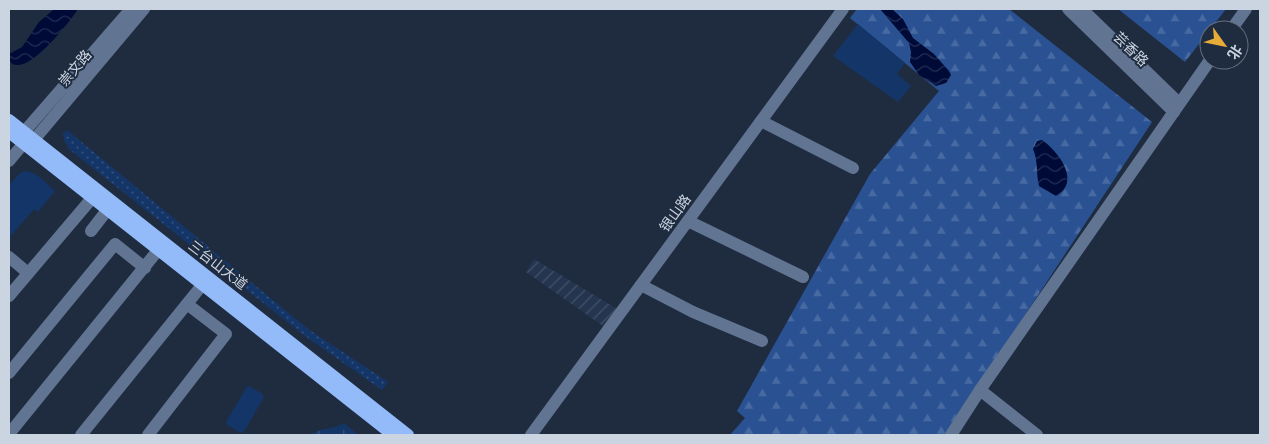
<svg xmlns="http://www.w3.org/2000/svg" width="1269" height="444" font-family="Cabin,'Noto Sans SC',sans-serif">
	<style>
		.industrial { fill: url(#industrial-furrows) }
		.grass { fill: url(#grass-dots) }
		.forest { fill: url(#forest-firs) }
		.wetland { fill: url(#wetland-marsh) }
		.garden { fill: #143568 }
		.water { fill: url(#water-waves) }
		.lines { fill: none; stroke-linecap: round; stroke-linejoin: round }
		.minor { stroke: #617492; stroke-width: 12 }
		.major { stroke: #94bbf9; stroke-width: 12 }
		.labels { text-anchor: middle; stroke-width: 4; stroke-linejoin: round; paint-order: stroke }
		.street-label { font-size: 14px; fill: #cbd4e1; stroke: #1f2c40 }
	</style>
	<defs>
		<pattern id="industrial-furrows" width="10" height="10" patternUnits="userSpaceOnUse" patternTransform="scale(1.25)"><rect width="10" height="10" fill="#25354f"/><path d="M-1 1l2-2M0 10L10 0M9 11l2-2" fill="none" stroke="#435168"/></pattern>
		<pattern id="grass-dots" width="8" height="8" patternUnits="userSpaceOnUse" patternTransform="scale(1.25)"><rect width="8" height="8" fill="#143568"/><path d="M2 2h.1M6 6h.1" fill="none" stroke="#35517d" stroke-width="1.8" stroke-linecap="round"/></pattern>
		<pattern id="forest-firs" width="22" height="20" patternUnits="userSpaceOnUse" patternTransform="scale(1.25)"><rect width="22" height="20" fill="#2a5293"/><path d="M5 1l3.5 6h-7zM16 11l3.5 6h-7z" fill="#486aa2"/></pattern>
		<pattern id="wetland-marsh" width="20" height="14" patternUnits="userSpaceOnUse" patternTransform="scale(1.25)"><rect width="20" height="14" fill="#143568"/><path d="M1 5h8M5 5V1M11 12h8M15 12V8" fill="none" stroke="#35517d"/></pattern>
		<pattern id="water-waves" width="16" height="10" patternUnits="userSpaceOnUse" patternTransform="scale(1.25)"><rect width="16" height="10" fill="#000a37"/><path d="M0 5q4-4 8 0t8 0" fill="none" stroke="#242d54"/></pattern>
	</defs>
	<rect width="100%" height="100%" fill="#1f2c40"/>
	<polygon class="industrial" points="534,259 619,310 603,326 526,272"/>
	<polygon class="grass" points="67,130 308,329 388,382 382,390 305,336 70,150 64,140 63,134"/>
	<g class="forest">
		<polygon points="857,9 1009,9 1152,122 946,435 730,435 745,418 737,411 870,174 939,91 850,18"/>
		<polygon points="1118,9 1226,9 1185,62"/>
	</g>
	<path class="wetland" d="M344 423 358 435H311C323 426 331 431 344 423Z"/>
	<g class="garden">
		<polygon points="858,24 905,63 897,74 911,86 898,102 833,56"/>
		<path d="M26 171C38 173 46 183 55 191L38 212 34 209 9 238V185L21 172Z"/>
		<polygon points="249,386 261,393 264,397 245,430 241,433 227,425 226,422 246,388"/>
	</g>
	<g class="water">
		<path d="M54 9H78C69 23 34 67 17 65 10 65 9 60 9 54L22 47 39 22Z"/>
		<polygon points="880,9 892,9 903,19 913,38 934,54 949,71 951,75 946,83 936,86 919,75 910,62 911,52 909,43"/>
		<path d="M1042 140C1058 151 1082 182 1056 196L1039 186C1036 173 1038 160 1033 149L1037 141Z"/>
	</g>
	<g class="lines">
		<g class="minor">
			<polyline points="1068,9 1174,112"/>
			<polyline points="1082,9 1179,103"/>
			<polyline points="1231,30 1246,9"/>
			<polyline points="761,121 853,168"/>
			<polyline points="18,139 131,9"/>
			<polyline points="28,147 144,9"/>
			<polyline points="9,161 24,143"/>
			<polyline points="688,221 803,277"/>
			<polyline points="91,231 108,209"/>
			<polyline points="9,257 28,273"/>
			<polyline points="641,285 693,312 762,341"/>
			<polyline points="9,296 93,197"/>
			<polyline points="9,373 115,244 145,268"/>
			<polyline points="980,390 1037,435"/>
			<polyline points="9,434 159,249"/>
			<polyline points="81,435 203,284"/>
			<polyline points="148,435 226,334 187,304"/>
			<polyline points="531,435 843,9"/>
			<polyline points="951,435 980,390 1210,60"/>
		</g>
		<g class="major">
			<polyline points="9,120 408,435"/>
			<polyline points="9,132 393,435"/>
		</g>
	</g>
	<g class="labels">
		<g class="street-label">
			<text transform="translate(1131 49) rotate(44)" y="5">芸香路</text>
			<text transform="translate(75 68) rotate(-50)" y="5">崇文路</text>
			<text transform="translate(675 213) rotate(-54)" y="5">银山路</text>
			<text transform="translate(218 265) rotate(38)" y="5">三台山大道</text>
		</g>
	</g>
	<rect width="1269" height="444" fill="none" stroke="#cbd4e1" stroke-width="20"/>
	<g transform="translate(1224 45) rotate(123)"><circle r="24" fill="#1f2c40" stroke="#646f80"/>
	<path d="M0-4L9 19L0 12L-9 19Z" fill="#e8ab37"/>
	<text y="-8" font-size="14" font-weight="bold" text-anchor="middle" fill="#cbd4e1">北</text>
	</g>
</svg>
